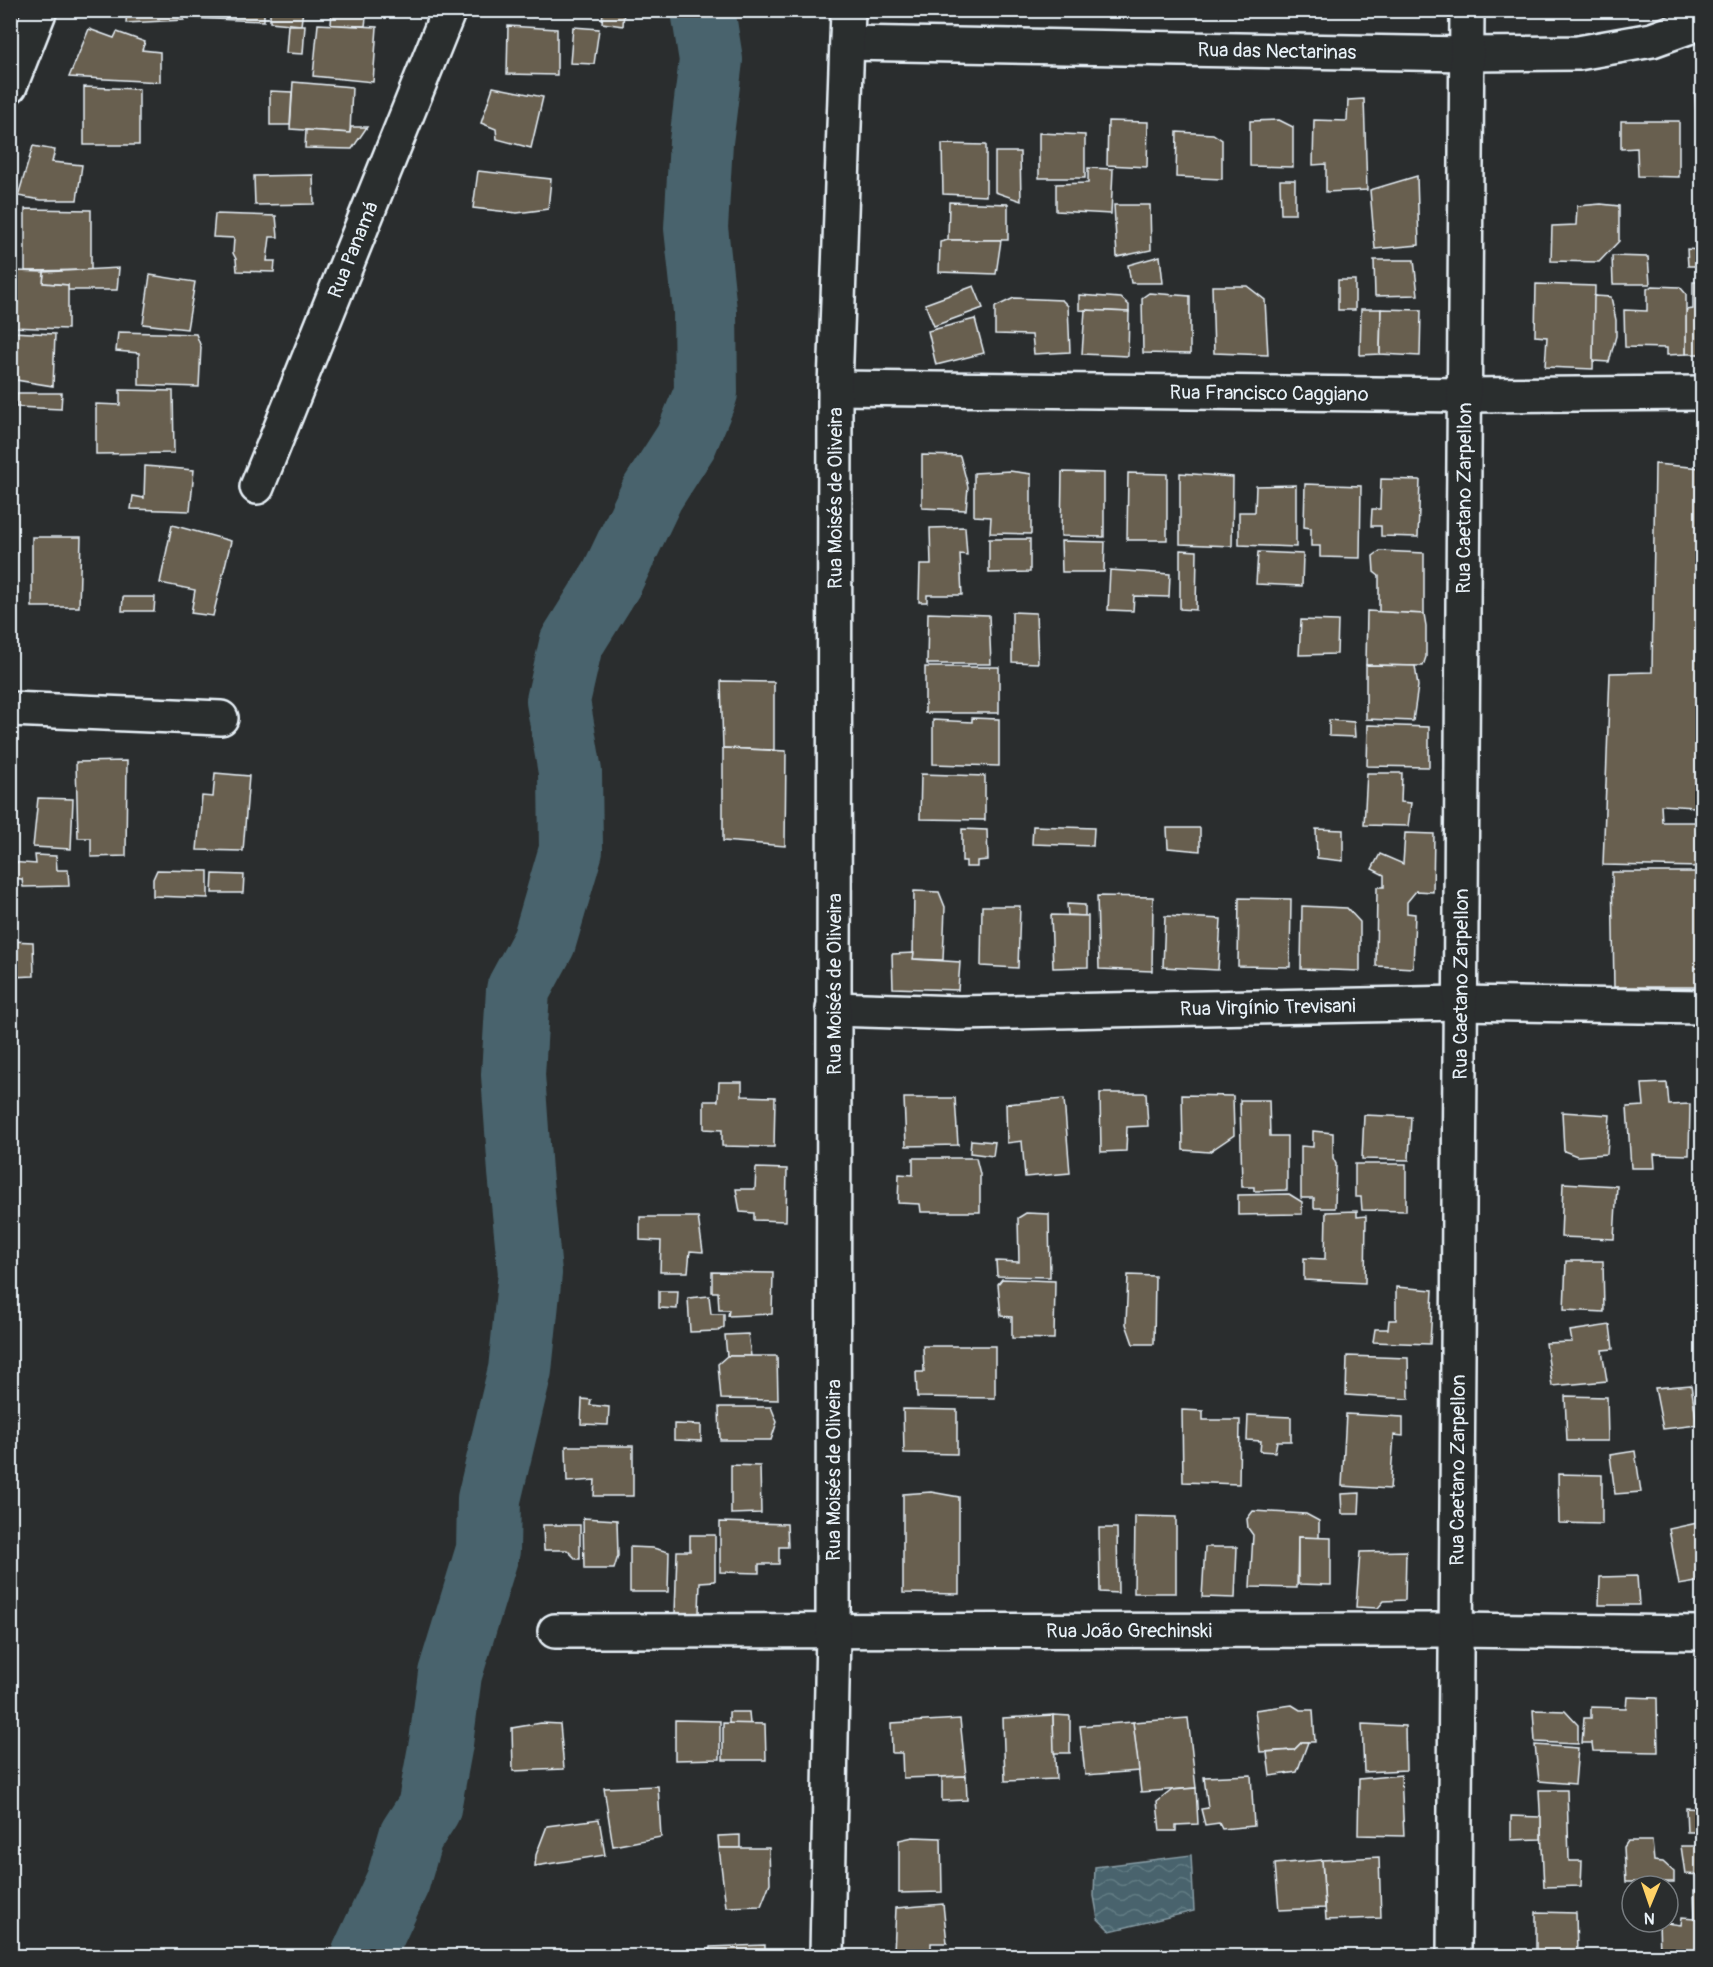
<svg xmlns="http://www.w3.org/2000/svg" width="1713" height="1967" font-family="Pangolin,sans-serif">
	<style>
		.water { fill: url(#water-waves); stroke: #889ca5; stroke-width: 1.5 }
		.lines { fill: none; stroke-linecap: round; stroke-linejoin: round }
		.river { stroke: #48646d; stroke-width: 64 }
		.building { fill: #685f50; stroke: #e8f1f8; stroke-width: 1.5 }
		.street-casing { stroke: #e8f1f8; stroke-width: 38 }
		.street { stroke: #2a2d2e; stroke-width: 33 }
		.labels { text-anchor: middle; stroke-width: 4.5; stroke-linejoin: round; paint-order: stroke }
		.street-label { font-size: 20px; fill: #e8f1f8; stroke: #2a2d2e }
	</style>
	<defs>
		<pattern id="water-waves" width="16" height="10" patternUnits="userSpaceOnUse" patternTransform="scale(1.5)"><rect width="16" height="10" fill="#48646d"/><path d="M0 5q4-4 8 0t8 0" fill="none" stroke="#627b83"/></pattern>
	</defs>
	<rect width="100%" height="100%" fill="#2a2d2e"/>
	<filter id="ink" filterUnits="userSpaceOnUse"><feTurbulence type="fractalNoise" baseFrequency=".0167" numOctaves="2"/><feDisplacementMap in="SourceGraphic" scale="12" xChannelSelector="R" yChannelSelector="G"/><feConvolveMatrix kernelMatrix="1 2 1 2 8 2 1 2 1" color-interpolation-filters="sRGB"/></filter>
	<g filter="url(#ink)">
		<polygon class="water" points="1191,1855 1194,1911 1110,1931 1098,1919 1094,1896 1095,1867"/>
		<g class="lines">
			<polyline class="river" points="363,1956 398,1881 411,1836 429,1808 441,1743 450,1674 488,1550 489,1499 520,1370 530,1273 520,1172 513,1075 518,990 544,942 571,850 570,772 558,701 571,644 612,578 652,494 686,441 706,393 705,311 696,228 701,142 711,60 703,10"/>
		</g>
		<g class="building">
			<polygon points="127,10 184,10 184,20 126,23"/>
			<polygon points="189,10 264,10 264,21 189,18"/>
			<polygon points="270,10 303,10 301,25 270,22"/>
			<polygon points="332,10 367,10 365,26 331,25"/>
			<polygon points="603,10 624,10 623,26 602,23"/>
			<polygon points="318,24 377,27 373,82 313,76"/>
			<polygon points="288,25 305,25 303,54 286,53"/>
			<polygon points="508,26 557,29 557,75 507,74"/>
			<polygon points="573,27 599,29 594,64 570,63"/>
			<polygon points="89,29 114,38 117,32 145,42 142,50 160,52 160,82 69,77"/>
			<polygon points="293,82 352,87 350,133 290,129"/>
			<polygon points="84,87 139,89 139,145 84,145"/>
			<polygon points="493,87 543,97 531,148 497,139 496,129 481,123"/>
			<polygon points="270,91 292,92 290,125 270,125"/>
			<polygon points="1695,94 1702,94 1702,139 1697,139"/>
			<polygon points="1364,99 1367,190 1326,192 1326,164 1313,165 1314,120 1347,121 1348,100"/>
			<polygon points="1279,120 1293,127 1293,167 1250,166 1250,121"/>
			<polygon points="1108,121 1148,122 1147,167 1107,165"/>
			<polygon points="1621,121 1679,121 1679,177 1638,176 1637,148 1621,149"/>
			<polygon points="351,127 367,127 352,149 305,148 306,130 350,133"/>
			<polygon points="1177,132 1213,134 1222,140 1222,179 1176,177"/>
			<polygon points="1039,133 1085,135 1085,178 1039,178"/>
			<polygon points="942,144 986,145 986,196 943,194"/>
			<polygon points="33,146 55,150 52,162 82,165 77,200 41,200 18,196"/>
			<polygon points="995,152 1020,152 1021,201 995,192"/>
			<polygon points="1088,168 1113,169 1111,214 1056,211 1056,184 1088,183"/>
			<polygon points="478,171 551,179 548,209 517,213 473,208"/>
			<polygon points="313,175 314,204 255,205 254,176"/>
			<polygon points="1417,176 1419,245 1375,249 1370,190"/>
			<polygon points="1280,180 1295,180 1295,214 1281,214"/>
			<polygon points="949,202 1008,204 1008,240 948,240"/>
			<polygon points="1601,204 1619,206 1619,241 1599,262 1551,261 1552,226 1576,225 1577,206"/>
			<polygon points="1114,205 1150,205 1151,250 1117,257"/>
			<polygon points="25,209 91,210 91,270 25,271"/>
			<polygon points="215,214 276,216 278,237 270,237 267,261 275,261 274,272 237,271 236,259 233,253 234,238 213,237"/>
			<polygon points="948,240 1001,240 996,274 939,272 940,242"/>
			<polygon points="1699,241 1702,241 1702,266 1688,266 1687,249 1699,250"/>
			<polygon points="1160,256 1163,283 1131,283 1128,265"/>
			<polygon points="1612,256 1648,257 1650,284 1613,284"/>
			<polygon points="1374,260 1414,260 1418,295 1375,296"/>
			<polygon points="119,268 117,290 68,290 68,285 43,283 44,272"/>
			<polygon points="16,271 44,272 43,283 68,285 68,329 10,327 10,282 15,282"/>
			<polygon points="150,275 195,282 187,329 143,324"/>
			<rect x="1338" y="280" width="17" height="30"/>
			<polygon points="1693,282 1702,282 1702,354 1686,354 1686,310 1693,309"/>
			<polygon points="1536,284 1595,286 1593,369 1545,367 1547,337 1535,336"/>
			<polygon points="974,286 983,308 934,326 925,304"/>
			<polygon points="1212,286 1247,286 1265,300 1268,355 1214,353"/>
			<polygon points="1652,286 1680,287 1686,294 1686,354 1667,355 1667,348 1625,347 1624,310 1647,311 1647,289"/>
			<polygon points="1149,293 1190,296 1190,354 1143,353 1142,298"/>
			<polygon points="1079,295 1121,298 1129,305 1129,312 1079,310"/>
			<polygon points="1594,296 1611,297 1616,320 1616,336 1609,362 1593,361"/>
			<polygon points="1014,298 1062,300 1068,306 1070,352 1034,354 1032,335 995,334 995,307"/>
			<polygon points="1361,309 1381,309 1380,354 1360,355"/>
			<polygon points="1381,309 1421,310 1420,356 1380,354"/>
			<polygon points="1085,310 1129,312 1128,356 1082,354"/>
			<polygon points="975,319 984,353 936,365 928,331"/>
			<polygon points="10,332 55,334 53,386 10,379"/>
			<polygon points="118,332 196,334 201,347 199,387 139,385 139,353 116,351"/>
			<polygon points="120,390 173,391 174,453 96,454 96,404 120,405"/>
			<polygon points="17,393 62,393 61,409 16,407"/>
			<polygon points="922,455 960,456 968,487 966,510 922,508"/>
			<polygon points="1655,464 1702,468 1702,789 1696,789 1695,807 1661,805 1662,822 1702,822 1702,867 1603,865 1610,673 1652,672"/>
			<polygon points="145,466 194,470 190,511 131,509 133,496 144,498"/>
			<polygon points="1010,471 1031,474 1031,534 990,533 991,517 974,516 974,473"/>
			<polygon points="1062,472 1104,473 1104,537 1061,536"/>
			<polygon points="1128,473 1167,474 1167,540 1127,540"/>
			<polygon points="1180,473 1233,477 1232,546 1180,544"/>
			<polygon points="1381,479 1420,480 1418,537 1381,536 1381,526 1371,526 1372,509 1380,509"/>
			<polygon points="1305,484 1361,486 1360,558 1320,557 1320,546 1311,546 1311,528 1304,527"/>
			<polygon points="1296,485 1296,547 1239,545 1239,512 1255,512 1256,486"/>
			<polygon points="172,525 231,541 213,616 191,613 195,590 160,583"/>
			<polygon points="965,527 967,555 960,554 962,595 927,595 927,602 919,602 920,565 931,565 930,528"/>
			<polygon points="32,537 81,537 79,607 32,607"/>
			<polygon points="989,539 1030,539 1030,572 989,573"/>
			<polygon points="1061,541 1105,542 1104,572 1062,572"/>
			<polygon points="1180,550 1197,551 1196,610 1180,609"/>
			<polygon points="1380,551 1424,553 1424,614 1379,612 1379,576 1374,572 1373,556"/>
			<polygon points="1258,552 1303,554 1302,586 1256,584"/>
			<polygon points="1110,570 1170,574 1169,597 1134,596 1133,611 1108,610"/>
			<polygon points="123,597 155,597 154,611 122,611"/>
			<polygon points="1367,611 1424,614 1426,626 1426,657 1423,666 1366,665"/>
			<polygon points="1012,612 1036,613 1038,663 1012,662"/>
			<polygon points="928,613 989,615 991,664 927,664"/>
			<polygon points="1301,620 1338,621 1337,654 1299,655"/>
			<polygon points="1366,665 1415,666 1418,686 1413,721 1366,719"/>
			<rect x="925" y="667" width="74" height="46"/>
			<polygon points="721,681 774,682 774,750 723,748"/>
			<polygon points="972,718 999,719 999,766 933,764 933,720 972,722"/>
			<polygon points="1329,720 1354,722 1355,737 1329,736"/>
			<polygon points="1368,725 1429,727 1429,767 1367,766"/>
			<polygon points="723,748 786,751 785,846 723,841"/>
			<polygon points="127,761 126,856 91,857 91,838 78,838 76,762"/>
			<polygon points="215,773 249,776 243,851 197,850 202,796 213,797"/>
			<polygon points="1367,773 1402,773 1401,802 1411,803 1408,826 1364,825"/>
			<polygon points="921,774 985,776 985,820 920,819"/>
			<polygon points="38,798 73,799 71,849 33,847"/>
			<polygon points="1033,826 1094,828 1093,846 1032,844"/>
			<polygon points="1167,828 1200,828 1200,851 1168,848"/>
			<polygon points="962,829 987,830 988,860 977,861 977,867 966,867 966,861 962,861"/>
			<polygon points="1316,829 1343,830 1343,861 1317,858"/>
			<polygon points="1405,833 1434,834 1433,892 1416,891 1407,902 1407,913 1415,914 1413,968 1376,966 1377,887 1384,887 1384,875 1372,869 1380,854 1403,864"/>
			<polygon points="35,855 56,856 57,870 68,870 69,886 23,887 22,879 10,878 10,862 36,864"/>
			<polygon points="157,870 208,871 208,898 153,896 153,879"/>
			<polygon points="1612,872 1702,872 1702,987 1614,987"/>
			<polygon points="213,874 244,875 243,893 212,893"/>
			<polygon points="914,891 939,892 945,907 943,960 913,959"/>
			<polygon points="1097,896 1153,897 1152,971 1099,969"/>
			<polygon points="1239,898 1291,899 1290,967 1238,966"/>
			<polygon points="1067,904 1085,905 1085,916 1068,915"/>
			<polygon points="982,906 1020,906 1018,968 981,966"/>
			<polygon points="1302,906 1347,908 1360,922 1360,971 1301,969"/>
			<polygon points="1051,915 1088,916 1088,967 1053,968"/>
			<polygon points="1165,916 1221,919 1218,970 1163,967"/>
			<polygon points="10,941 33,942 34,976 10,977"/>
			<polygon points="914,953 913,959 960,962 958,990 893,988 892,954"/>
			<polygon points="719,1082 742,1082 742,1096 775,1097 774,1147 722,1146 722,1130 704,1129 704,1101 718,1101"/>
			<polygon points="1667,1083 1669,1105 1690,1104 1689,1155 1654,1154 1655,1168 1631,1168 1627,1107 1644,1106 1642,1084"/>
			<polygon points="1100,1093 1146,1093 1148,1126 1127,1127 1126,1151 1101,1152"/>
			<polygon points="1182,1095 1233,1096 1234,1135 1209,1152 1183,1150"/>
			<polygon points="904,1098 955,1098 958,1145 906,1146"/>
			<polygon points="1064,1099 1070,1173 1025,1177 1022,1141 1007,1143 1006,1104"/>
			<polygon points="1240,1100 1269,1100 1270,1136 1287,1136 1287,1190 1254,1191 1254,1187 1242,1187"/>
			<polygon points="1562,1112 1610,1115 1607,1154 1577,1156 1564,1151"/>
			<polygon points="1364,1115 1411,1117 1409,1160 1362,1159"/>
			<polygon points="1313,1131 1333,1133 1333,1158 1336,1164 1335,1208 1314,1208 1314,1198 1301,1198 1301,1146 1313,1147"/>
			<polygon points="971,1140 995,1142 993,1156 970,1153"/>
			<polygon points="913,1158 976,1158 980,1174 980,1212 921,1212 920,1204 898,1203 899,1174 913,1175"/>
			<polygon points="1355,1164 1406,1164 1406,1211 1362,1210 1361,1197 1355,1197"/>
			<polygon points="756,1168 787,1169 786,1221 754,1220 754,1213 740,1212 736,1189 755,1189"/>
			<polygon points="1563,1183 1617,1186 1614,1239 1561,1237"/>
			<polygon points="1289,1194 1302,1202 1302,1214 1238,1215 1238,1195"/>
			<polygon points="1357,1211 1357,1217 1366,1216 1365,1283 1304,1280 1304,1258 1325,1259 1326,1212"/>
			<polygon points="1026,1213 1049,1214 1050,1277 997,1276 996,1261 1019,1262 1018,1218"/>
			<polygon points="640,1217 698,1217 703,1252 690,1251 688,1272 660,1272 661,1241 640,1240"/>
			<polygon points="1566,1261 1603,1261 1604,1312 1564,1310"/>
			<polygon points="712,1272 773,1273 772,1314 728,1316 729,1310 719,1310 718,1292 712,1292"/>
			<polygon points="1128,1275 1155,1276 1154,1344 1133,1344 1126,1324"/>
			<polygon points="1002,1279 1055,1281 1054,1339 1012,1338 1012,1317 1001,1316 998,1284"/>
			<polygon points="1396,1287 1433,1290 1430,1344 1373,1342 1375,1329 1388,1329 1389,1320 1396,1320"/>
			<polygon points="659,1291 678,1291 677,1309 659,1308"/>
			<polygon points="709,1296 711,1314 724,1314 724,1327 718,1331 690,1332 688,1298"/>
			<polygon points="1610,1325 1613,1349 1602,1350 1607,1381 1552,1386 1546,1343 1572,1342 1570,1331"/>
			<polygon points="748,1334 751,1356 727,1356 725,1335"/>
			<polygon points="923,1346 995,1346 995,1398 917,1397 916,1372 924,1372"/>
			<polygon points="727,1356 777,1356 778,1400 721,1399 718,1364"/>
			<polygon points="1347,1356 1408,1358 1409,1399 1346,1395"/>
			<polygon points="1691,1385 1697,1425 1663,1429 1655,1388"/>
			<polygon points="1565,1396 1607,1397 1608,1441 1567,1441"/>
			<polygon points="582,1399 591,1400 590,1405 609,1407 608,1425 581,1424"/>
			<polygon points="719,1407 771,1407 777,1422 771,1440 720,1440"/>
			<polygon points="903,1409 957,1410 957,1454 904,1453"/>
			<polygon points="1182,1410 1203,1411 1203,1420 1240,1420 1239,1484 1183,1482"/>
			<polygon points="1346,1414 1403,1417 1403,1436 1394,1435 1390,1489 1342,1486"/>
			<polygon points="1248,1415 1291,1417 1291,1441 1277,1441 1275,1452 1260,1451 1261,1441 1247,1440"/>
			<polygon points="674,1424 701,1425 701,1441 674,1440"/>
			<polygon points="566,1446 633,1446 633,1496 594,1496 595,1480 567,1482"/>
			<polygon points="1635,1451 1641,1492 1615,1494 1610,1455"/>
			<polygon points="731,1465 760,1466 761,1513 731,1514"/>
			<polygon points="1558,1474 1602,1475 1602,1524 1559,1523"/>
			<polygon points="931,1492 959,1497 959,1594 903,1593 903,1494"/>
			<polygon points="1360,1493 1359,1514 1342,1514 1341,1494"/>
			<polygon points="1253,1511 1306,1514 1319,1521 1319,1538 1298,1537 1297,1588 1250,1587 1253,1535 1248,1528 1247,1519"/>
			<polygon points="1135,1516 1176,1517 1176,1593 1134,1593"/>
			<polygon points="583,1518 617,1520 618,1556 614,1569 584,1569"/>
			<polygon points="720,1522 787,1524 788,1547 779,1547 779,1564 759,1564 759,1573 720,1572"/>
			<polygon points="1702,1522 1702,1581 1679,1585 1669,1529"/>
			<polygon points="543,1525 580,1525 580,1559 576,1559 567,1550 544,1550"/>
			<polygon points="1099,1528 1117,1528 1118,1593 1100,1592"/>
			<polygon points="690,1535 715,1535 715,1581 700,1582 699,1613 675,1614 677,1551 690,1551"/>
			<polygon points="1298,1537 1331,1538 1331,1585 1298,1584"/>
			<polygon points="630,1547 653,1548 669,1552 668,1592 630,1592"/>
			<polygon points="1205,1547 1237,1547 1235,1598 1202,1597"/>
			<polygon points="1406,1551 1405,1600 1384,1601 1378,1608 1356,1607 1360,1552"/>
			<polygon points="1637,1576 1639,1605 1599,1605 1600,1577"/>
			<polygon points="1627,1697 1657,1698 1658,1752 1593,1751 1592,1743 1582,1743 1584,1718 1591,1718 1591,1707 1626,1708"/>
			<polygon points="1292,1705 1300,1710 1313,1710 1315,1742 1302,1742 1294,1750 1260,1752 1255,1710"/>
			<polygon points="1533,1710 1565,1711 1578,1725 1578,1744 1535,1742"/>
			<polygon points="729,1712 749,1712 750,1724 729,1724"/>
			<polygon points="1053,1715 1056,1779 1005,1781 1003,1718"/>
			<polygon points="1053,1715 1070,1716 1070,1753 1054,1753"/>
			<polygon points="1188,1718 1196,1788 1141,1792 1133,1722"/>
			<polygon points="960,1719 966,1776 903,1778 902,1753 892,1753 891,1723"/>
			<polygon points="675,1720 720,1721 720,1759 675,1760"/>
			<polygon points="1133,1722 1139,1771 1085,1775 1080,1726"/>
			<polygon points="541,1723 560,1724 564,1769 513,1771 512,1728"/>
			<polygon points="723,1723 765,1724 766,1760 723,1760"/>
			<polygon points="1362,1724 1405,1726 1406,1770 1364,1772"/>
			<polygon points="1302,1742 1308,1742 1297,1772 1270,1776 1267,1752 1294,1750"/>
			<polygon points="1535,1745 1578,1748 1575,1784 1539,1781"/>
			<polygon points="1251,1775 1254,1826 1222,1829 1219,1823 1205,1825 1201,1809 1208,1808 1204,1777"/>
			<polygon points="1401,1775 1404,1836 1358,1835 1359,1779"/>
			<polygon points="966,1776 967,1800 942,1801 942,1777"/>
			<polygon points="658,1786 661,1837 613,1846 604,1788"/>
			<polygon points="1196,1788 1198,1824 1176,1825 1176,1831 1160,1831 1157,1802 1172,1790"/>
			<polygon points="1539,1790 1567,1790 1569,1861 1582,1861 1581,1886 1544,1887"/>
			<polygon points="1686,1808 1702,1809 1702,1832 1687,1832"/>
			<polygon points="1511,1816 1541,1817 1541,1839 1511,1840"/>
			<polygon points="599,1819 605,1855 535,1866 536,1855 547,1826"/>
			<polygon points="740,1835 740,1848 719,1848 718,1836"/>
			<polygon points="913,1837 941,1838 942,1892 899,1893 899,1840"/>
			<polygon points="1628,1841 1652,1841 1654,1861 1663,1862 1674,1872 1674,1882 1626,1882 1624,1847"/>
			<polygon points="1681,1846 1702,1846 1702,1875 1685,1874"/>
			<polygon points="719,1848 769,1848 770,1883 761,1906 726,1907"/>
			<polygon points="1379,1857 1381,1918 1326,1920 1322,1860"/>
			<polygon points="1322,1860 1325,1908 1279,1910 1275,1864"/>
			<polygon points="1694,1890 1702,1890 1702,1955 1660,1953 1659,1922 1681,1925 1682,1917 1695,1918"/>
			<polygon points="943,1904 947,1943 931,1943 931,1953 894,1952 896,1908"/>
			<polygon points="1536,1912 1576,1913 1577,1955 1536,1955"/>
			<polygon points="765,1945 765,1956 710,1956 710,1947"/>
		</g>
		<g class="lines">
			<defs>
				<g id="street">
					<path id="s1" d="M847 43 1467 54 1578 53 1652 40 1702 22"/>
					<polyline points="10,86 40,10"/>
					<path id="s2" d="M835 388 1463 395 1702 393"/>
					<path id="s3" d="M257 487 449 10"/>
					<polyline points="10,709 221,718"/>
					<path id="s4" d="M833 1009 959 1013 1460 1003 1702 1007"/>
					<path id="s5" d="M555 1631 1455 1630 1702 1633"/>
					<path id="s6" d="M827 1956 833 1630 835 388 848 10"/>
					<path id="s7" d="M1454 1956 1467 10"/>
				</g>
			</defs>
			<use href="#street" class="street-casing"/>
			<use href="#street" class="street"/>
		</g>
	</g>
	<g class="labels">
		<g class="street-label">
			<text dy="7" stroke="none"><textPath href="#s1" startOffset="430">Rua das Nectarinas</textPath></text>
			<text dy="7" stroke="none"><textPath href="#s3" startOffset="256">Rua Panamá</textPath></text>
			<text dy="7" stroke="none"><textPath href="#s2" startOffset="434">Rua Francisco Caggiano</textPath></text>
			<text dy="7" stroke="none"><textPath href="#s6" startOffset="1458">Rua Moisés de Oliveira</textPath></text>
			<text dy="7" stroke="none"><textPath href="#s7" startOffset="1458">Rua Caetano Zarpellon</textPath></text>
			<text dy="7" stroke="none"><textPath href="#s6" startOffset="972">Rua Moisés de Oliveira</textPath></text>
			<text dy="7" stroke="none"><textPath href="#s7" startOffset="972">Rua Caetano Zarpellon</textPath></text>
			<text dy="7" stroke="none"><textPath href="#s4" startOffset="435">Rua Virgínio Trevisani</textPath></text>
			<text dy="7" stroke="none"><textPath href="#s6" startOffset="486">Rua Moisés de Oliveira</textPath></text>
			<text dy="7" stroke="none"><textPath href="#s7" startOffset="486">Rua Caetano Zarpellon</textPath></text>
			<text dy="7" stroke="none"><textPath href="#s5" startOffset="574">Rua João Grechinski</textPath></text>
		</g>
	</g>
	<rect width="1713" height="1967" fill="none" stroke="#2a2d2e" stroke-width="36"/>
	<rect x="18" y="18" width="1677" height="1931" fill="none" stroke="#e8f1f8" stroke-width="2" filter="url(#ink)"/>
	<g transform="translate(1650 1904) rotate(182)"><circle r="28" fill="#2a2d2e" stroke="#767b7f" stroke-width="1.5"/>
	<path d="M0-4.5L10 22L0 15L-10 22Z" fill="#ffd166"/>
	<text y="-9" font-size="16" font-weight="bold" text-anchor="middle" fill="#e8f1f8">N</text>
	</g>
</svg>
